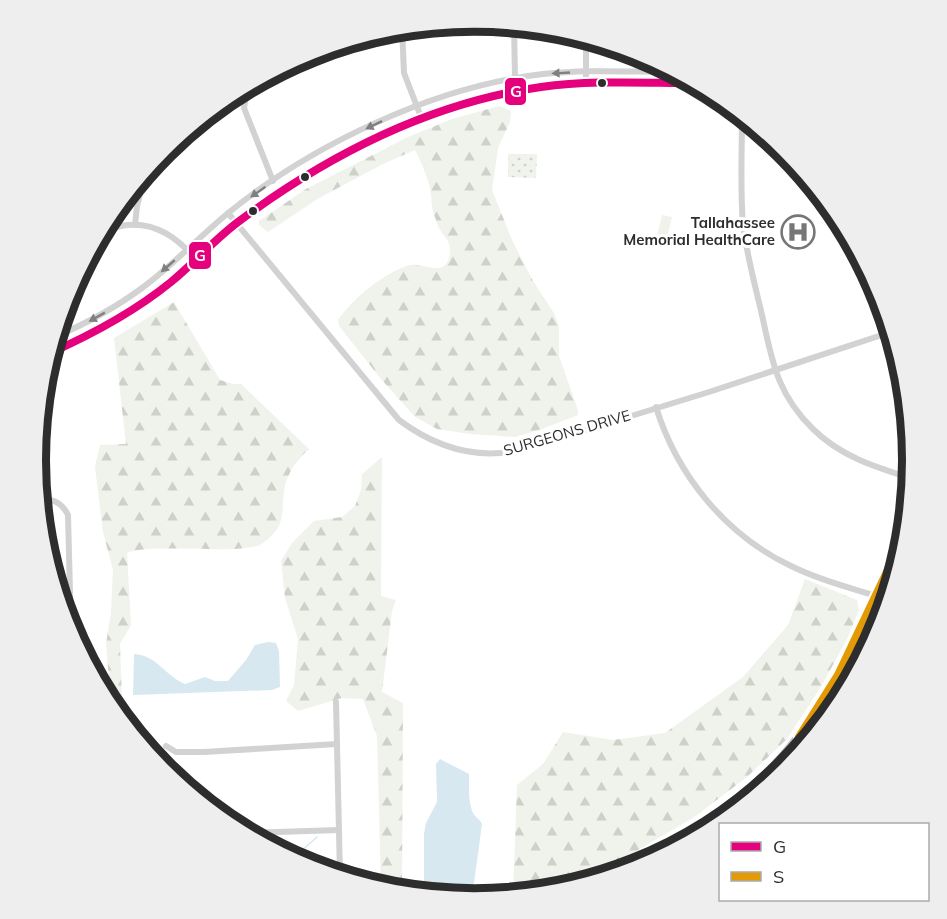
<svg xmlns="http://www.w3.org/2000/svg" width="947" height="919" font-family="Mulish,sans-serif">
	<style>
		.forest { fill: url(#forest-firs) }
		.park { fill: url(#park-dots) }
		.garden { fill: #f0f3eb }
		.water { fill: #d8e8f0 }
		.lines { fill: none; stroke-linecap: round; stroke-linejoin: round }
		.stream { stroke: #d8e8f0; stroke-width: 1.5 }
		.minor { stroke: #d2d2d2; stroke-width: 6 }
		.major { stroke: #c5c5c5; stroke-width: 8 }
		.bus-1-casing { stroke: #fff; stroke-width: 12 }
		.bus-2-casing { stroke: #fff; stroke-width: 12 }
		.bus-1 { stroke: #e5007d; stroke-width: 8 }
		.bus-2 { stroke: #e39a04; stroke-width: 8 }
		.oneway { fill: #808080 }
		.bus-dot { fill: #2d2d2d; stroke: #fff; stroke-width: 2 }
		.labels { text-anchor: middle; stroke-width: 6; stroke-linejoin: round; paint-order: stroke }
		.poi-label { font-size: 15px; font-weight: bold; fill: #2d2d2d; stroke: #fff; text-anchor: end }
		.street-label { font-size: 15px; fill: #2d2d2d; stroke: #fff }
		.rim { fill: none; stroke: #2d2d2d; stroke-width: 8 }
		.line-badge { stroke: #fff; stroke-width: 2 }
		.badge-label { font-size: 16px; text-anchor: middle; font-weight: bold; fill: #fff }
	</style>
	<defs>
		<pattern id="forest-firs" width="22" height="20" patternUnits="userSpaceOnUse" patternTransform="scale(1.5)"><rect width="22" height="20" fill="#f0f3eb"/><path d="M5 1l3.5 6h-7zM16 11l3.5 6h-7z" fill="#ced1ca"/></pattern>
		<pattern id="park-dots" width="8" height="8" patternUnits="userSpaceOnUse" patternTransform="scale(1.5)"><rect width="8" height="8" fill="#f0f3eb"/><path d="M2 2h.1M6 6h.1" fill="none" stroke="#ced1ca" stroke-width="1.8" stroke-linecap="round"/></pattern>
	</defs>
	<rect width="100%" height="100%" fill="#fff"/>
	<g class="forest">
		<path d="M499 106 511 111 510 122 498 148 492 190 512 240 533 281 554 313 559 326V356L578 410V415L542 429 515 437 470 434 437 429 415 417 381 379 339 326 338 320C352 299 385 272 410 265 423 262 448 280 450 252 451 241 444 237 439 228 437 225 436 219 434 215 431 207 432 197 430 188 427 176 421 161 415 150L383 164 319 198 268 232 259 225V221L306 189 408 137 452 119Z"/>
		<path d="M174 302 220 380 233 384H241L309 449C298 459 291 468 286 482 279 508 290 524 263 543 258 547 251 547 245 548 220 552 142 544 127 553L131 625 120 644 122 700 126 713 123 720 106 698 109 679 106 644 111 612 113 570 103 532 95 467 100 445 126 444 114 338Z"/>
		<polygon points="382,457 381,596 396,600 392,611 382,692 403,703 402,891 381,887 377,736 363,699 342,698 298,711 286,701 294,685 298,639 285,598 281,561 292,543 314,521 342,517 355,506 361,490 362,474"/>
		<polygon points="805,579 857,600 859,610 847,639 822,685 787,739 747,777 693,818 581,883 559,890 513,894 517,785 543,764 563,732 613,740 665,733 743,677 788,625"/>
	</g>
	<polygon class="park" points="508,154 537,154 536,178 508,177"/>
	<polygon class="garden" points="662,215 672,217 667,238 657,236"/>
	<g class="water">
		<path d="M268 642 276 643 279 651 280 687 272 690 133 695 134 654C157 655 165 676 185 684L205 677 215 681H228L246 660 255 645Z"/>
		<path d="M440 759 469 774C469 786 468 802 473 813 476 818 480 819 482 824L472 898 424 893V834L426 823 437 802 436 764Z"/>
	</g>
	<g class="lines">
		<polyline class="stream" points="296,859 300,852 317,837"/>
		<g class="minor">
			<polyline points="514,25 515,78"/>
			<polyline points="402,28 404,73 421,117"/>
			<polyline points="586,37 586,85"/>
			<polyline points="248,85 244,108 273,181"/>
			<path d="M742 115C742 151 740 189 743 225 747 256 755 285 762 315 772 361 777 394 813 429 840 456 875 467 910 478"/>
			<path d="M228 213 399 420C435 447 476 460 521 450L709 392 891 332"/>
			<polyline points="135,225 137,206 146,171"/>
			<path d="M100 232C109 230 118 226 127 225 157 222 178 239 196 259"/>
			<path d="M55 337C85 324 115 308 142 288 172 266 198 238 227 214 311 145 435 86 543 74 586 69 631 72 675 72"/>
			<path d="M50 353C93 334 134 313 171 282 194 263 214 240 238 222 329 156 428 101 541 87 591 80 645 83 695 83"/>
			<path d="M656 407C677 475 725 534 789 565 817 579 847 587 876 596"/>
			<path d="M39 498C53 500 61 501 68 515L71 631"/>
			<polyline points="336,702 340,875"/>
			<polyline points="799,737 806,743"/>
			<polyline points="166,746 176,752 204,752 337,744"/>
			<polyline points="247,833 339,830"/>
		</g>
		<path class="major" d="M611 874C653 850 699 829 737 799 824 731 858 633 904 536"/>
		<defs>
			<path id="bus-1" d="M50 353C93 334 134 312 171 282 194 263 214 240 238 222 328 155 430 103 541 87 592 80 644 83 695 83"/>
			<polyline id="bus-2" points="799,737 838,675 904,536"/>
		</defs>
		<use href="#bus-1" class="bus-1-casing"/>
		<use href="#bus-2" class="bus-2-casing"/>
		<use href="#bus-1" class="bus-1"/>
		<use href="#bus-2" class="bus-2"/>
	</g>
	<defs><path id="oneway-solid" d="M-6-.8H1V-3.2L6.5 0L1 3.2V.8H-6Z" transform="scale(1.5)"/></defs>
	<g class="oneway">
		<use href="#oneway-solid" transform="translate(561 73) rotate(177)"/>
		<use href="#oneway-solid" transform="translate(374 125) rotate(154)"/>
		<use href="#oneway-solid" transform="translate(258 192) rotate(145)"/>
		<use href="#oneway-solid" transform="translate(168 266) rotate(139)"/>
		<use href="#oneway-solid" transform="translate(97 317) rotate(151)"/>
	</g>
	<defs>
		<symbol id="hospital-ring" viewBox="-11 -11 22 22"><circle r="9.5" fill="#fff" stroke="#767676" stroke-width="1.5"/><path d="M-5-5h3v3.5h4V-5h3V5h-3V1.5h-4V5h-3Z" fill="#767676"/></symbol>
	</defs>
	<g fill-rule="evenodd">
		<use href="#hospital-ring" x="779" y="213" width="38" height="38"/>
	</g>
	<g class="bus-dot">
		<circle cx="602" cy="83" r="5"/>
		<circle cx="305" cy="177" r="5"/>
		<circle cx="253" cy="211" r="5"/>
	</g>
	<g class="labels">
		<g class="poi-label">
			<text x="775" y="228">Tallahassee<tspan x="775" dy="17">Memorial HealthCare</tspan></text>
		</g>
		<g class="street-label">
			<text transform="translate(567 433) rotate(-16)" y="5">SURGEONS DRIVE</text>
		</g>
	</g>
	<path d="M0 0H947V919H0ZM46 460a428 428 0 1 1 856 0a428 428 0 1 1-856 0Z" fill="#eee" fill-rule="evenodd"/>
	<path class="rim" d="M46 460a428 428 0 1 1 856 0a428 428 0 1 1-856 0Z"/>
	<g class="line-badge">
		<rect x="504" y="77" width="23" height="29" rx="6" fill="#e5007d"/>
		<rect x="188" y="241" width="24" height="29" rx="6" fill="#e5007d"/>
	</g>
	<g class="badge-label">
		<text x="516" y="97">G</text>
		<text x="200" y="261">G</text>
	</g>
	<rect x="719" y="823" width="210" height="78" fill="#ffffff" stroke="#ababab" stroke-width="1.5"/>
	<rect x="731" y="842" width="30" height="9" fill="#e5007d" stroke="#ababab" stroke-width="1.5"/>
	<text x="773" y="853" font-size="18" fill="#2d2d2d">G</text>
	<rect x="731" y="872" width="30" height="9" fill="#e39a04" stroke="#ababab" stroke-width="1.5"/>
	<text x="773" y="883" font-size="18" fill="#2d2d2d">S</text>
</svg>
